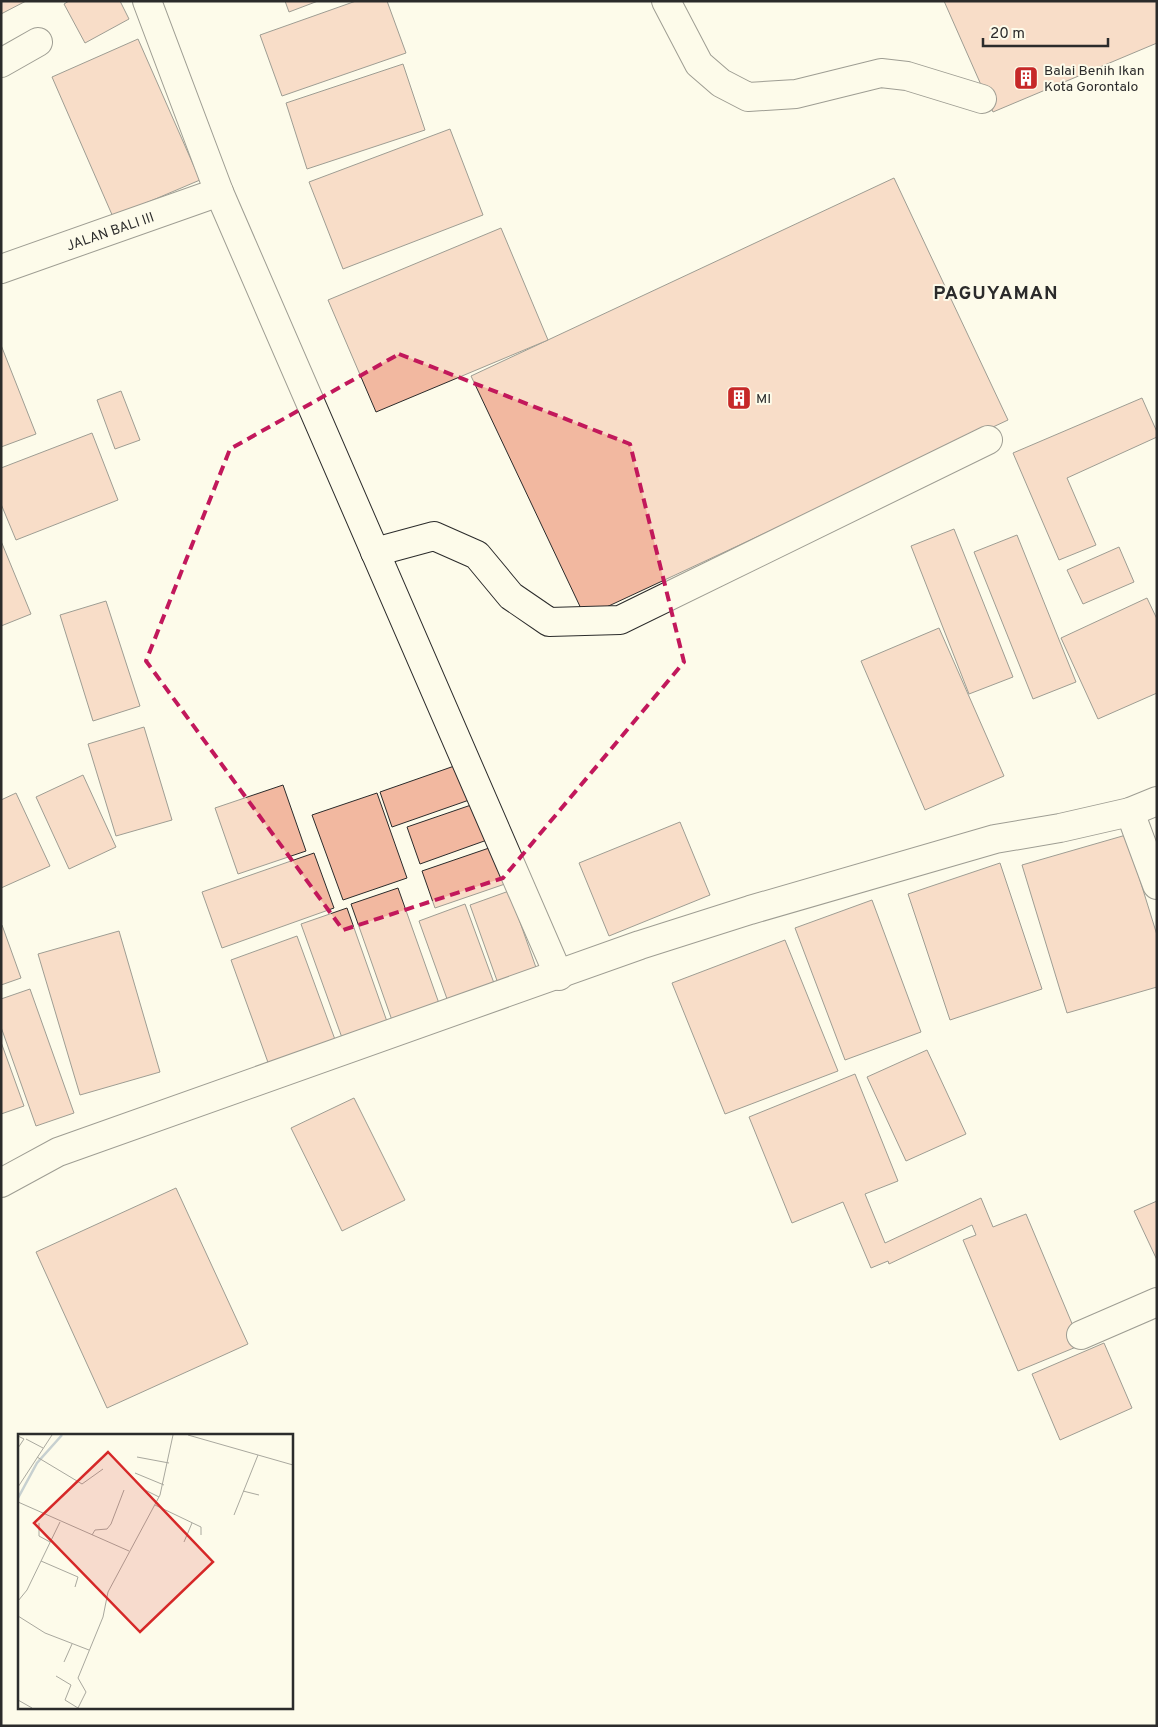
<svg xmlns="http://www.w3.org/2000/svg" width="1158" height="1727" font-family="Overpass,sans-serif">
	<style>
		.building { fill: #f2b8a0; stroke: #2b2b2b }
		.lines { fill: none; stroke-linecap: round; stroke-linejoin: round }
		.minor-casing { stroke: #2b2b2b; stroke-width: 30 }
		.minor { stroke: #fdfbea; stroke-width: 28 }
		.marked { fill: none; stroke: #c2185b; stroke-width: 4; stroke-dasharray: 10 6; stroke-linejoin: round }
		.labels { text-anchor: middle; stroke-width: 4; stroke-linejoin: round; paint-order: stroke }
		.poi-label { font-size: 14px; fill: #2b2b2b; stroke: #fdfbea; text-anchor: start }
		.street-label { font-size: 14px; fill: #2b2b2b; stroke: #fdfbea }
		.district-label { font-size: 19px; font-weight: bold; letter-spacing: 1px; fill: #2b2b2b; stroke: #fdfbea }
		.inset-river { fill: none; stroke: #c7d0d0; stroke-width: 2.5 }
		.inset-road { fill: none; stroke: #a9a89e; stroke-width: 1 }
		.view { fill: #d62828; fill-opacity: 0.15; stroke: #d62828; stroke-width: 2.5 }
		.inset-edge { fill: none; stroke: #2b2b2b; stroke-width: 2.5 }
	</style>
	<rect width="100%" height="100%" fill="#fdfbea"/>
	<g class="building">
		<polygon points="1,1 26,1 1,14"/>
		<polygon points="69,1 120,1 129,19 85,43 64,4"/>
		<polygon points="285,1 318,1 289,12"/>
		<polygon points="356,1 387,1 406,53 282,96 260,35"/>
		<polygon points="944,1 1157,1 1157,43 993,112"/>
		<polygon points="138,39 200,180 113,217 52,77"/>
		<polygon points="403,64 425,130 307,169 286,103"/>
		<polygon points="450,129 483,215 343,269 309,182"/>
		<polygon points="894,178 1008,420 585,617 471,376"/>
		<polygon points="501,228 548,340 376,412 328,300"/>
		<polygon points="1,345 36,434 1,447"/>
		<polygon points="121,391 140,440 115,449 97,400"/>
		<polygon points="1142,398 1157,432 1157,437 1067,478 1096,545 1059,560 1013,453"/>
		<polygon points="92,433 118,500 16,540 1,504 1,468"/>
		<polygon points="954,529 1013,677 969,694 911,546"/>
		<polygon points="1017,535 1076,682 1033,699 974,552"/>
		<polygon points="1,541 31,614 1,626"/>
		<polygon points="1119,547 1134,582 1083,604 1067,570"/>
		<polygon points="1147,598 1157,619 1157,693 1098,719 1061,638"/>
		<polygon points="106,601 140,706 93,721 60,615"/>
		<polygon points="939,628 1004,776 925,810 861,661"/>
		<polygon points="144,727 172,820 116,836 88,744"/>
		<polygon points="460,764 472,799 392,827 380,792"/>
		<polygon points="83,775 116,847 69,869 36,797"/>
		<polygon points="283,785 306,851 238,874 215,808"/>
		<polygon points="16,793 50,866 1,888 1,800"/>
		<polygon points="377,793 407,878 343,900 312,815"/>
		<polygon points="474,804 487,840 420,864 407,827"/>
		<polygon points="680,822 710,895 609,936 579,863"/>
		<polygon points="1126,835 1157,935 1157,987 1067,1013 1022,865"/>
		<polygon points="492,847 505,884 435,908 422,871"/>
		<polygon points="314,853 334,908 222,948 202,892"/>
		<polygon points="1000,863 1042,989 950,1020 908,894"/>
		<polygon points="398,888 441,1009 394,1026 351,904"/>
		<polygon points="509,891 539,976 500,989 470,905"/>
		<polygon points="872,900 921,1032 845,1060 795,928"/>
		<polygon points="465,904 498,994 451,1010 419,921"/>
		<polygon points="347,908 390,1030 345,1046 301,924"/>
		<polygon points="2,925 21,978 1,985 1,925"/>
		<polygon points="119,931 160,1072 80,1095 38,954"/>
		<polygon points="297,936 337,1045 270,1068 231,960"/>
		<polygon points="785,940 838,1071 725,1114 672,983"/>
		<polygon points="30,989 74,1113 36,1126 1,1027 1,999"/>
		<polygon points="1,1042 24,1106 1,1114"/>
		<polygon points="927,1050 966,1134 906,1161 867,1077"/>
		<polygon points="855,1074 898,1181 865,1194 885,1243 981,1198 993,1227 1026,1214 1081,1345 1018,1371 963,1240 976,1235 972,1225 889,1264 888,1261 871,1268 843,1202 792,1223 749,1117"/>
		<polygon points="354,1098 405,1200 342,1231 291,1128"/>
		<polygon points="176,1188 248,1344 107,1408 36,1252"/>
		<polygon points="1157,1201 1157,1260 1134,1211"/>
		<polygon points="1104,1343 1132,1408 1060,1440 1032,1374"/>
	</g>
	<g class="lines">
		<defs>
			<g id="minor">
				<polyline points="147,1 219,192 559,976"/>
				<polyline points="666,1 699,64 721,83 748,97 796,94 881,73 907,76 982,99"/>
				<polyline points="1,63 38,42"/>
				<polyline points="1,269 219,192"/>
				<polyline points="375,552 434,536 477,555 511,596 549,622 620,620 988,440"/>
				<polyline points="1130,812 1157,885"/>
				<polyline points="1,1183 58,1152 640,945 750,910 995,839 1060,828 1130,812 1157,801"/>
				<polyline points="1081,1335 1157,1302"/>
			</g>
		</defs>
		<use href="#minor" class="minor-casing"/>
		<use href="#minor" class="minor"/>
	</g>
	<path d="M0 0H1158V1727H0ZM399 354 630 444 684 662 503 878 343 930 146 661 230 449Z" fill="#fdfbea" fill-opacity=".55" fill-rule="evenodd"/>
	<path class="marked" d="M399 354 630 444 684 662 503 878 343 930 146 661 230 449Z"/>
	<defs>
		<symbol id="building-square" viewBox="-11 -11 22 22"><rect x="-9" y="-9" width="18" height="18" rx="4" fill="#c62828" stroke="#fdfbea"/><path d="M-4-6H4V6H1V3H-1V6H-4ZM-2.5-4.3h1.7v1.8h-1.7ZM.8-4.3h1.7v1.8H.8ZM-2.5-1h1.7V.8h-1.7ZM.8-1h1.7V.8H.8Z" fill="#fff"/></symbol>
	</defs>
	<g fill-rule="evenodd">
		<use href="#building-square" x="1012" y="64" width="28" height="28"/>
		<use href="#building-square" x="725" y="384" width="28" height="28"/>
	</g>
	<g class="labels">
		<g class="poi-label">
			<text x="1044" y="75">Balai Benih Ikan<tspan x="1044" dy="16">Kota Gorontalo</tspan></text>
			<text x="756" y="403">MI</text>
		</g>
		<g class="street-label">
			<text transform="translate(110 231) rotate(-19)" y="5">JALAN BALI III</text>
		</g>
		<g class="district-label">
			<text x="996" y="299">PAGUYAMAN</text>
		</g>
	</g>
	<g transform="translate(18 1434)">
		<rect width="275" height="275" fill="#fdfbea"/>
		<path class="inset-river" d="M0 64 19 29 44 1"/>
		<path class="inset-road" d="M170 1 275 31M0 2 6 5 0 14M8 5 25 14M19 23 64 50 85 35M119 23 151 29M117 39 146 51M0 53 34 1M125 55 141 63M225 57 241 61M0 68 111 117M137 71 183 93V101M216 81 240 21M21 89V102L32 108M74 101 77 96 89 95 93 90 106 56M166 108 174 89M23 127 60 143 57 153M0 167 9 156 42 88M0 182 27 199 71 216M46 228 54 210M38 242 53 251 47 266 60 274M0 266 14 274M60 274 68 258 60 244 85 183 90 158 142 61 155 1"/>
		<path class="view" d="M90 18 195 128 122 198 16 89Z"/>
		<rect width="275" height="275" class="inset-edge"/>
	</g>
	<rect width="1158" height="1727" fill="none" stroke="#2b2b2b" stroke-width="5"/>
	<path d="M983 38v8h125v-8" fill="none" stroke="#2b2b2b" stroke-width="2.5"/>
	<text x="990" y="38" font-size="15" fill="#2b2b2b" stroke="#fdfbea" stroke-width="4" paint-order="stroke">20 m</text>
</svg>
